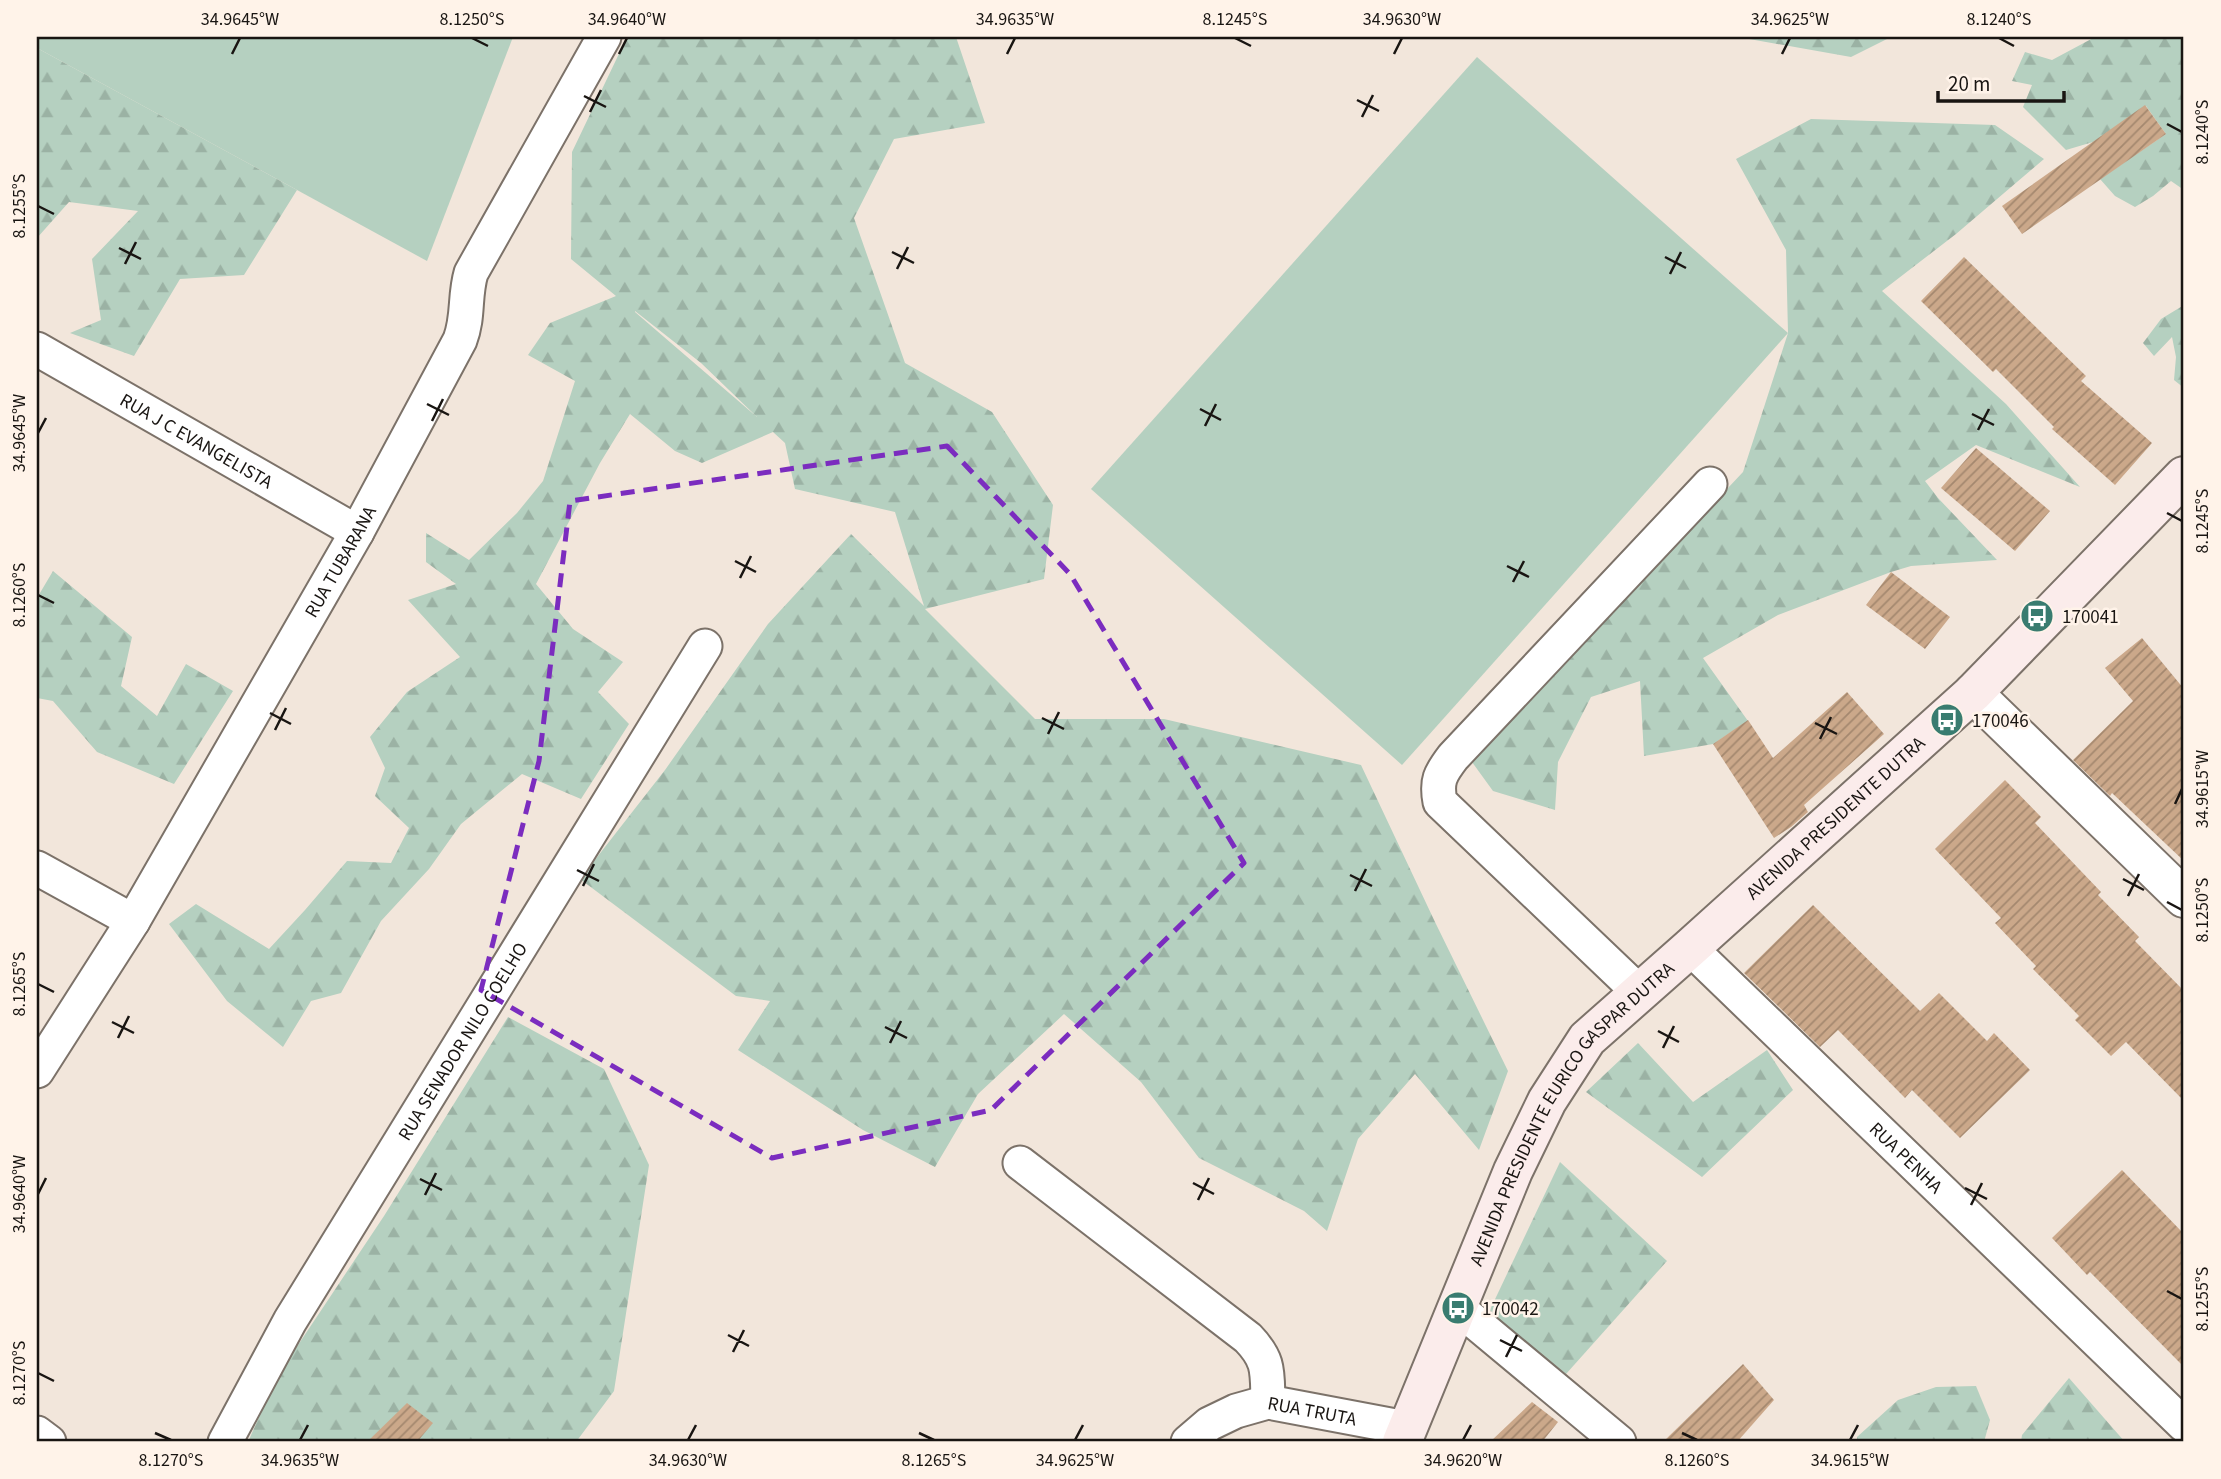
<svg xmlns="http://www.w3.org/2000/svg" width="2221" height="1479" font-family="'Source Sans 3',sans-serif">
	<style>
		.green { fill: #b5d0c0 }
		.forest { fill: url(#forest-firs); fill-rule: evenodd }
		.building { fill: url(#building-hatch) }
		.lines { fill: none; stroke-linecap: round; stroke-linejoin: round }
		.minor-casing { stroke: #7c7269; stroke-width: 37 }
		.tertiary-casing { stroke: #7c7269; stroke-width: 42 }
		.secondary-casing { stroke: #7c7269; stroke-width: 42 }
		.minor { stroke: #fff; stroke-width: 33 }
		.tertiary { stroke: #fff; stroke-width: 38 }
		.secondary { stroke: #fbeceb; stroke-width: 38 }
		.marked { fill: none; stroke: #7b2cbf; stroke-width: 5; stroke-dasharray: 14 9; stroke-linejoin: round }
		.ticks { fill: none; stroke: #191512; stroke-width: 2.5 }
		.labels { text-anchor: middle; stroke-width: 5; stroke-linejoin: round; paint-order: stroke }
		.street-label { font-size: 19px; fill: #191512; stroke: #fff3e9 }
		.poi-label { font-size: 19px; fill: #191512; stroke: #fff3e9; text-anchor: start }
		.neatline { fill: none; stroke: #191512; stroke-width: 2.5 }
		.ticks-label { font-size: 18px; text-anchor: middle; fill: #191512 }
	</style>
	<defs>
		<pattern id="forest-firs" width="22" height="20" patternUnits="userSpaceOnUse" patternTransform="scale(1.75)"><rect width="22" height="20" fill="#b5d0c0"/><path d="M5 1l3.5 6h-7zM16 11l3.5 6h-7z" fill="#9bb2a4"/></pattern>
		<pattern id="building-hatch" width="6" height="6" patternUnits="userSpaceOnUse" patternTransform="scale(1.75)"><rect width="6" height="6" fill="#cba88a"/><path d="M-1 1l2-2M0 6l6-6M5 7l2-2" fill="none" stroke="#a4886f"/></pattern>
	</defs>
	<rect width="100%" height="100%" fill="#f2e6db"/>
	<g class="green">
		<polygon points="37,37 513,37 427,261 37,48"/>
		<polygon points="1477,57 1788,333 1402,765 1091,489"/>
	</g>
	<g class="forest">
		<path d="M627 37H956L985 123 894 139 854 218 905 363 992 412 1053 505 1044 579 925 609 1035 719H1164L1361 765 1435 922 1508 1071 1479 1150 1415 1074 1358 1139 1327 1231 1304 1211 1199 1158 1141 1082 1064 1014 978 1094 935 1167 863 1130 738 1050 770 1001 736 996 580 879 665 770 768 624 851 534 924 606 895 512 795 489 785 443 773 432 702 463 675 451 630 414 600 463 536 584 573 629 623 662 598 692 629 724 581 799 522 774 461 824 429 869 381 921 341 993 311 1001 283 1047 227 1001 169 924 196 904 269 949 305 910 347 861 391 863 409 828 375 796 385 768 370 737 407 692 460 657 408 600 456 584 426 562V533L469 560 517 513 543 481 575 381 528 355 550 323 616 296 571 259 572 152ZM635 311 701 363 757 417 635 312Z"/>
		<polygon points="1738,37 1891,37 1851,57"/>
		<polygon points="2095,37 2184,37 2184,190 2171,181 2153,196 2135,207 2115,196 2100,179 2166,134 2146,106 2093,142 2066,150 2023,107 2032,85 2012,81 2025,52 2052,60"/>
		<polygon points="37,48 297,190 244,275 180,279 134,356 70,333 101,320 92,259 138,211 69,202 37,238"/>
		<polygon points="1811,119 1995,125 2044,159 1956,234 1882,291 2006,404 2080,487 1976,445 1925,481 1938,498 1997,560 1911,566 1891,572 1778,615 1703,658 1748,721 1713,744 1644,756 1640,681 1591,697 1558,762 1555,810 1493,791 1464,751 1617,606 1743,472 1788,333 1786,250 1736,159"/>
		<polygon points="2184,305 2184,388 2174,380 2176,357 2172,337 2154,356 2143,343 2161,319"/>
		<polygon points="53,571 132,637 121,686 157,716 186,664 233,691 174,784 97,752 53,701 37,698 37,598"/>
		<polygon points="508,1017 604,1069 649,1165 614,1391 576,1442 248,1442 276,1378 384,1216"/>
		<polygon points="1638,1043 1693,1102 1767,1050 1793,1090 1702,1177 1586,1092"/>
		<polygon points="1560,1162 1667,1261 1566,1374 1489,1312"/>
		<polygon points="2069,1378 2125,1442 2021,1442 2022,1435"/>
		<polygon points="1976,1386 1990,1420 1984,1442 1857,1442 1857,1437 1898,1400 1936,1387"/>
	</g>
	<g class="building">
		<polygon points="2145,105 2166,134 2022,234 2002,206"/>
		<polygon points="1964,257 2086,376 2081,381 2152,443 2115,485 2052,429 2054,427 1996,369 1993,372 1921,301"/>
		<polygon points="1976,448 2050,511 2015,551 1941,488"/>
		<polygon points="1891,572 1950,617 1925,649 1866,605"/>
		<polygon points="2142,638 2184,689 2184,861 2112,793 2110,796 2073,760 2133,701 2105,668"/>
		<polygon points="1847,692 1884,734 1804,805 1808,812 1791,827 1774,838 1713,744 1748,720 1773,758"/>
		<polygon points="2005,780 2041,817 2035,823 2101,892 2098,895 2139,937 2135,941 2184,991 2184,1101 2126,1042 2111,1056 2075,1020 2079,1016 2033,969 2036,966 1995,923 2001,918 1935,849"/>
		<polygon points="1813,905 1920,1011 1939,993 1987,1041 1994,1033 2030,1070 1960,1138 1912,1090 1905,1098 1838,1030 1820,1047 1744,973"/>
		<polygon points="2122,1170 2184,1234 2184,1367 2090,1272 2087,1275 2052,1238"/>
		<polygon points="1743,1364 1774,1400 1737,1442 1663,1442"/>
		<polygon points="1532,1402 1558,1422 1542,1442 1490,1442"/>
		<polygon points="407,1403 433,1423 417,1442 367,1442"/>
	</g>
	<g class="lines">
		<defs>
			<g id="minor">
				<path id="s1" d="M37 349 357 532"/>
				<polyline points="37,868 133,921"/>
				<path id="s2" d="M1690 948 2184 1425"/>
				<path d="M1640 993 1440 802C1436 781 1440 774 1453 757L1710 484"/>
				<path id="s3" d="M37 1071 133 921 357 532 460 340C469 316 464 297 471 273L604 37"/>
				<path d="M1020 1163 1248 1338C1270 1361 1267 1372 1268 1402"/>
				<polyline points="1458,1308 1619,1442"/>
				<polyline points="37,1433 49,1442"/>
				<path id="s4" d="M225 1442 290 1321 705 646"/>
				<path id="s5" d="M1188 1442 1209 1424 1236 1411 1268 1402 1406 1428"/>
			</g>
			<polyline id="tertiary" points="1973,693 2184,898"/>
			<g id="secondary">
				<path id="s6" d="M1402 1442 1513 1171 1547 1101 1587 1039 1690 948 1973 693 2184 476"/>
			</g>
		</defs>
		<use href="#minor" class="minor-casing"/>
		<use href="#tertiary" class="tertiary-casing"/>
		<use href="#secondary" class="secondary-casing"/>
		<use href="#minor" class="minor"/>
		<use href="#tertiary" class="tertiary"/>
		<use href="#secondary" class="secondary"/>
	</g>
	<path class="marked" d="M947 446 1070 574 1244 863 991 1110 772 1158 481 990 539 761 570 501Z"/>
	<path class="ticks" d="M472 38 488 46M1235 38 1251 46M1999 38 2014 46M232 54 240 38M619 54 627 38M1007 54 1015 38M1394 54 1402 38M1782 54 1790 38M584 96 606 107M1357 100 1379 111M590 112 601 90M1362 117 1373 95M2167 124 2182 132M38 206 54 214M119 248 141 259M892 252 914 263M1665 257 1686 268M125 264 136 242M897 269 908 247M1670 274 1681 252M427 404 449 415M1200 409 1221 420M1972 414 1994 425M432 421 443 399M1205 426 1216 404M1978 430 1989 409M38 433 46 418M2167 513 2182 521M735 561 756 572M1507 566 1529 577M740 578 751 556M1513 582 1524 561M38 595 54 603M270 713 291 724M1042 718 1064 729M1815 723 1837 734M275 730 286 708M1048 734 1059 712M1820 739 1831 717M2175 804 2182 789M577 870 599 881M1350 875 1372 886M2123 879 2144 890M583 886 594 864M1355 891 1366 869M2128 896 2139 874M2167 902 2182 910M38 984 54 992M112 1022 134 1033M885 1027 907 1038M1658 1031 1679 1042M118 1038 129 1016M890 1043 901 1021M1663 1048 1674 1026M420 1179 442 1190M1193 1183 1214 1194M1965 1188 1987 1199M38 1194 46 1178M425 1195 436 1173M1198 1200 1209 1178M1971 1205 1982 1183M2167 1291 2182 1299M728 1335 749 1346M1500 1340 1522 1351M733 1352 744 1330M1506 1357 1517 1335M38 1373 54 1381M155 1433 171 1440M919 1433 934 1440M1682 1433 1697 1440M300 1440 308 1425M688 1440 696 1425M1075 1440 1083 1425M1463 1440 1471 1425M1850 1440 1858 1425"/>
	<defs>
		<symbol id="bus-disc" viewBox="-11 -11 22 22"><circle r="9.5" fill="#397c70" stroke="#fff3e9"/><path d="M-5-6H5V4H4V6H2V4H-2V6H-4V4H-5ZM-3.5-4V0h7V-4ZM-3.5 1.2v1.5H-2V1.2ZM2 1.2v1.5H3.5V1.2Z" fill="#fff"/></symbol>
	</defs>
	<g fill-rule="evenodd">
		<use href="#bus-disc" x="2018" y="597" width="38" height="38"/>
		<use href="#bus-disc" x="1928" y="701" width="38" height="38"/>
		<use href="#bus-disc" x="1439" y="1289" width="38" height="38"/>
	</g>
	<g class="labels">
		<g class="street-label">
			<text dy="7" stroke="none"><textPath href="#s1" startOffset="184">RUA J C EVANGELISTA</textPath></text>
			<text dy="7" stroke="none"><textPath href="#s3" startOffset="593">RUA TUBARANA</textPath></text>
			<text dy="7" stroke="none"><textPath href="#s6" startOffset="777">AVENIDA PRESIDENTE DUTRA</textPath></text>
			<text dy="7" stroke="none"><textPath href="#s4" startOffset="466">RUA SENADOR NILO COELHO</textPath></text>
			<text dy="7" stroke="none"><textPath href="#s6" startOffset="374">AVENIDA PRESIDENTE EURICO GASPAR DUTRA</textPath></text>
			<text dy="7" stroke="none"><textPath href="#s2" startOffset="301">RUA PENHA</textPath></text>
			<text dy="7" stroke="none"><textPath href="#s5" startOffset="136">RUA TRUTA</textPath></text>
		</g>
		<g class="poi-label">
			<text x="2062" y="623">170041</text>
			<text x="1972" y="727">170046</text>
			<text x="1482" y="1315">170042</text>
		</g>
	</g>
	<rect width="2221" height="1479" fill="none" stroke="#fff3e9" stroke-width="77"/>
	<path d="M1938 91v10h126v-10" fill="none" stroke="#191512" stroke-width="3.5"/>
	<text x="1948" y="91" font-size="21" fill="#191512" stroke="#fff3e9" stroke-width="5" paint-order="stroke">20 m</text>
	<rect x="38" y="38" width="2144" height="1402" class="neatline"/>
	<g class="ticks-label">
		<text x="240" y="25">34.9645°W</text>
		<text x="472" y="25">8.1250°S</text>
		<text x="627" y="25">34.9640°W</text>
		<text x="1015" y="25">34.9635°W</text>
		<text x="1235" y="25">8.1245°S</text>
		<text x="1402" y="25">34.9630°W</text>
		<text x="1790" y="25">34.9625°W</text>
		<text x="1999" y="25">8.1240°S</text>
		<text transform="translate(2202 132) rotate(-90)" y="6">8.1240°S</text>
		<text transform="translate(19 206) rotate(-90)" y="6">8.1255°S</text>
		<text transform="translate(19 433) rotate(-90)" y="6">34.9645°W</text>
		<text transform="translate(2202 521) rotate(-90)" y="6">8.1245°S</text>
		<text transform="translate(19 595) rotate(-90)" y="6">8.1260°S</text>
		<text transform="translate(2202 789) rotate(-90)" y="6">34.9615°W</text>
		<text transform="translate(2202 910) rotate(-90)" y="6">8.1250°S</text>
		<text transform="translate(19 984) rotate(-90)" y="6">8.1265°S</text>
		<text transform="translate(19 1194) rotate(-90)" y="6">34.9640°W</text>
		<text transform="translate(2202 1299) rotate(-90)" y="6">8.1255°S</text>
		<text transform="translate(19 1373) rotate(-90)" y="6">8.1270°S</text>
		<text x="171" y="1466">8.1270°S</text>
		<text x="300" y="1466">34.9635°W</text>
		<text x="688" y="1466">34.9630°W</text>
		<text x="934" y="1466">8.1265°S</text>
		<text x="1075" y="1466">34.9625°W</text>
		<text x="1463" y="1466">34.9620°W</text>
		<text x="1697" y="1466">8.1260°S</text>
		<text x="1850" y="1466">34.9615°W</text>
	</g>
</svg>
